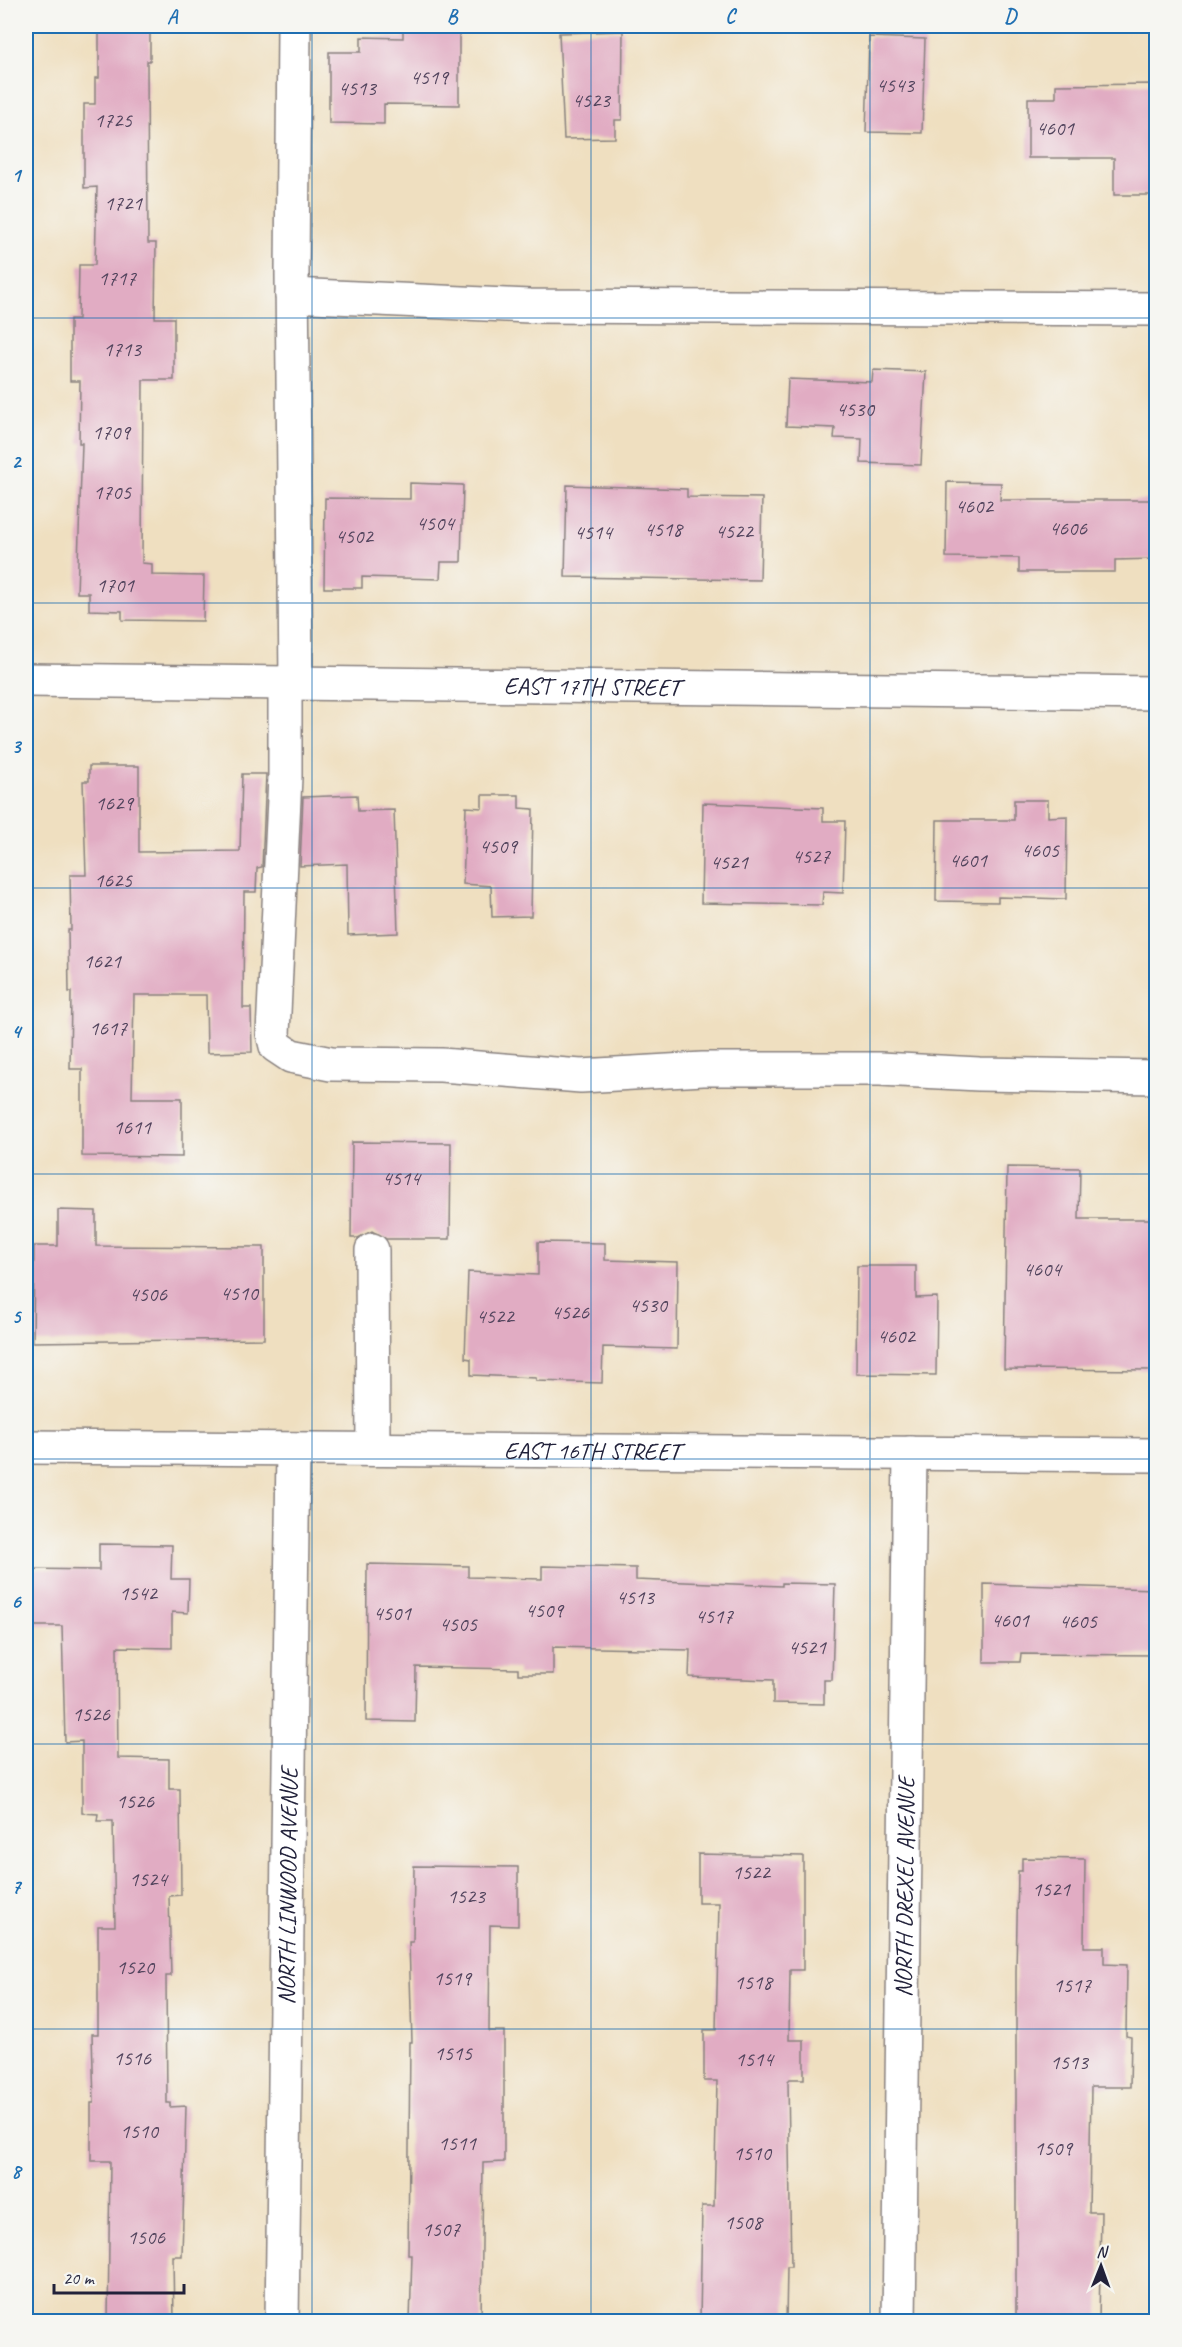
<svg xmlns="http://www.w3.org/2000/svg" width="1182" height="2347" font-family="Caveat,sans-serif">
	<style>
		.building { fill: #e1acc3 }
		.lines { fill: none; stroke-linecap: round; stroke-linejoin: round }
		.minor-casing { stroke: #88807e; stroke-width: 36 }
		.major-casing { stroke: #88807e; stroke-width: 36 }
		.minor { stroke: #fff; stroke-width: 33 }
		.major { stroke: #fff; stroke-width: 33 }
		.grid { fill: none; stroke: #1f6fb2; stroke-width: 1.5; stroke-opacity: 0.55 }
		.labels { text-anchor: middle; stroke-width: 4.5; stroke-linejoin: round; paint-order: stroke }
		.number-label { font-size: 21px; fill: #52445d }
		.street-label { font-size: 24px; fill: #22223b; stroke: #f6f6f2 }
		.neatline { fill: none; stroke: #1f6fb2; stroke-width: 2 }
		.grid-label { font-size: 20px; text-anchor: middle; font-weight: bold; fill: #1f6fb2 }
	</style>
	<rect width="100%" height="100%" fill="#f6f6f2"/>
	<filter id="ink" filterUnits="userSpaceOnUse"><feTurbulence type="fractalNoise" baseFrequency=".0167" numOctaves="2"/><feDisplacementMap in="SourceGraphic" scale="12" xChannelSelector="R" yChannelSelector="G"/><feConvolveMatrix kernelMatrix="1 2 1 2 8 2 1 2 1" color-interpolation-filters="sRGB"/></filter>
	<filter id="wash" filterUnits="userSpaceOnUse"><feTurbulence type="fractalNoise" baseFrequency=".008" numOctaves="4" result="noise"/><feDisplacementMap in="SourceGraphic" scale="24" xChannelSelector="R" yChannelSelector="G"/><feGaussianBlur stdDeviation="1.35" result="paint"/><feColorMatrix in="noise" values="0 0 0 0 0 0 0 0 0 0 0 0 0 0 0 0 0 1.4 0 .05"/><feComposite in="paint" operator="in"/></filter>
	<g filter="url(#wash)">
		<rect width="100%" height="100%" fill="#efdfc0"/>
		<g id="blocks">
			<g class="building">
				<polygon points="99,26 150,26 150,61 147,61 148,243 156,243 155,318 174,318 174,380 143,380 142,563 152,564 152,575 204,576 203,621 122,620 122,611 89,610 89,593 77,593 82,443 79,443 80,381 70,381 70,319 78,319 79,265 95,265 97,187 84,188 84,104 95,104 95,78 99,78"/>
				<polygon points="403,26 459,26 459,105 384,104 384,124 329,123 329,52 361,52 361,37 403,38"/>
				<polygon points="623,31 622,120 615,120 615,138 564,139 559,33"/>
				<polygon points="869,37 925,39 922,133 866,132"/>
				<polygon points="1156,84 1156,195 1114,195 1114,158 1028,158 1028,98 1056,98 1056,85"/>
				<polygon points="873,370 926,372 921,465 861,463 862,439 834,438 835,428 786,426 788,379 872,382"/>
				<polygon points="947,482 1001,483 1000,500 1156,500 1156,559 1115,560 1115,572 1019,572 1019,558 946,557"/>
				<polygon points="410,483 463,485 461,562 441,562 440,579 362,577 362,588 324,588 325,498 410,499"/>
				<polygon points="567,485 687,489 687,497 762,498 760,580 565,577"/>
				<polygon points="89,766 139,766 139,852 240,851 242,774 266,774 262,867 257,868 256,892 244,892 243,1008 251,1008 252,1052 207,1053 206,995 134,995 132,1098 182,1098 182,1157 82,1156 82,1069 70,1069 71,992 69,992 68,930 71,930 70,875 86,875 83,781 89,781"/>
				<polygon points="357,795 358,811 394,810 398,933 348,935 347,864 300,866 303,797"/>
				<polygon points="482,795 519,795 519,808 533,809 531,916 492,917 491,886 463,884 466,807 482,808"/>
				<polygon points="1014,800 1048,800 1048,817 1067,816 1066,899 998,897 998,902 936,901 937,820 1014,820"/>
				<polygon points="703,803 823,808 823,821 845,821 843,893 823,892 822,905 701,903"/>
				<polygon points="352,1142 451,1143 450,1239 386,1239 372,1231 358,1238 351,1238"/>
				<polygon points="1007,1167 1080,1168 1079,1219 1156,1219 1156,1370 1004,1369"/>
				<polygon points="58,1210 96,1211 96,1246 264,1247 264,1339 33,1342 34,1246 58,1246"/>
				<polygon points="538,1242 605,1243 605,1260 678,1262 677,1349 603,1347 602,1383 536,1381 536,1378 471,1375 471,1359 465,1358 468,1272 538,1275"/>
				<polygon points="857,1266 916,1266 916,1298 937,1297 936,1375 856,1374"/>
				<polygon points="99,1544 172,1545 171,1579 189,1579 188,1613 172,1612 172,1648 117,1647 118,1758 169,1759 169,1789 180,1789 181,1895 169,1896 171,1976 166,1976 167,2103 170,2103 170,2107 186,2106 182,2256 173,2256 174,2322 108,2322 110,2161 91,2161 91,2103 94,2103 92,2034 98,2034 98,1926 115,1926 113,1821 97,1821 98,1814 82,1813 82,1741 65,1742 62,1626 26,1626 26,1569 99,1570"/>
				<polygon points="367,1564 468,1566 468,1577 542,1579 542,1566 636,1568 636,1580 782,1586 782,1583 835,1584 832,1680 824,1680 824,1704 773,1703 773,1680 689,1677 690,1650 553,1647 553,1674 518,1674 518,1669 416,1667 415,1722 366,1721"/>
				<polygon points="984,1584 1156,1589 1156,1655 1021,1654 1020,1662 984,1662"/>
				<polygon points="698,1854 803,1856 803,1970 790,1970 789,2040 804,2040 804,2079 790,2079 788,2081 791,2267 787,2267 786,2322 700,2322 702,2206 714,2206 717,2081 704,2081 704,2030 716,2030 719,1903 698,1903"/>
				<polygon points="1022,1858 1085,1859 1084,1947 1104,1947 1104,1964 1127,1965 1126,2036 1131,2037 1130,2087 1091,2087 1089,2212 1101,2212 1099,2322 1016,2322 1016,1972 1018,1871 1022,1871"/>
				<polygon points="414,1866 518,1867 518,1926 490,1925 489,2031 504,2031 504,2162 483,2163 481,2322 410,2322 412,2255 408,2255 410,2042 412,2042 409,1942 413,1942"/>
			</g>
		</g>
	</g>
	<g filter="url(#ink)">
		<use href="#blocks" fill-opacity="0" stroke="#88807e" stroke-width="1.5"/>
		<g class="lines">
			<defs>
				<g id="minor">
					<polyline points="294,26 292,275 296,682"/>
					<polyline points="292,295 530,306 1156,309"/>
					<path id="s1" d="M26 680 1156 693"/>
					<polyline points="285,682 285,777 273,1034 276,1046 291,1056 331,1064 441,1065 581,1076 703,1069 880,1069 979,1074 1156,1077"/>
					<polyline points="372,1250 373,1449"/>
					<path id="s2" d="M282 2322 293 1449"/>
					<path id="s3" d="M899 2322 910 1453"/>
				</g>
				<g id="major">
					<path id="s4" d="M26 1447 1156 1455"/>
				</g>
			</defs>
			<use href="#minor" class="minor-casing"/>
			<use href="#major" class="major-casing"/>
			<use href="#minor" class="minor"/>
			<use href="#major" class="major"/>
		</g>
	</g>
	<path class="grid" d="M312 26V2322M591 26V2322M870 26V2322M26 318H1156M26 603H1156M26 888H1156M26 1174H1156M26 1459H1156M26 1744H1156M26 2029H1156"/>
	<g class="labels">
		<g class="number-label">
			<text x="429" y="84">4519</text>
			<text x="895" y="92">4543</text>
			<text x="357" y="95">4513</text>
			<text x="591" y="107">4523</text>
			<text x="113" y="127">1725</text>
			<text x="1055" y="135">4601</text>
			<text x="123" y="210">1721</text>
			<text x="117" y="285">1717</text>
			<text x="122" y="356">1713</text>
			<text x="855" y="416">4530</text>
			<text x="111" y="439">1709</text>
			<text x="112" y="499">1705</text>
			<text x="974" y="513">4602</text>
			<text x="435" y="530">4504</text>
			<text x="1068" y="535">4606</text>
			<text x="663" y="536">4518</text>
			<text x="734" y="538">4522</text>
			<text x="593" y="539">4514</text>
			<text x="354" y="543">4502</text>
			<text x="115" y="592">1701</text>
			<text x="114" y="810">1629</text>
			<text x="498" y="853">4509</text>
			<text x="1040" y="857">4605</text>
			<text x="811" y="863">4527</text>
			<text x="968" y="867">4601</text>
			<text x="729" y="869">4521</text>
			<text x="113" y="887">1625</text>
			<text x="102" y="968">1621</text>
			<text x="108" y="1035">1617</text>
			<text x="132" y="1134">1611</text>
			<text x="401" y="1185">4514</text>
			<text x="1042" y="1276">4604</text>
			<text x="239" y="1300">4510</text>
			<text x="148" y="1301">4506</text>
			<text x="648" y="1312">4530</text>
			<text x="570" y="1319">4526</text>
			<text x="495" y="1323">4522</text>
			<text x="896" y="1343">4602</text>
			<text x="138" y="1600">1542</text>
			<text x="635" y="1604">4513</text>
			<text x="544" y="1617">4509</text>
			<text x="392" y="1620">4501</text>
			<text x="714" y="1623">4517</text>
			<text x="1010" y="1627">4601</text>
			<text x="1078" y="1628">4605</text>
			<text x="458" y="1631">4505</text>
			<text x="807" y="1654">4521</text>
			<text x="91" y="1721">1526</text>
			<text x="135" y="1808">1526</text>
			<text x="751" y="1879">1522</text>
			<text x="148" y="1886">1524</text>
			<text x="1051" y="1896">1521</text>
			<text x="466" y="1903">1523</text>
			<text x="135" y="1974">1520</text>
			<text x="452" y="1985">1519</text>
			<text x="753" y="1989">1518</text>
			<text x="1072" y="1992">1517</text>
			<text x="453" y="2060">1515</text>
			<text x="132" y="2065">1516</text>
			<text x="754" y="2066">1514</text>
			<text x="1069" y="2069">1513</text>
			<text x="139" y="2138">1510</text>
			<text x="457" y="2150">1511</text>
			<text x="1053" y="2155">1509</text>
			<text x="752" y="2160">1510</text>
			<text x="743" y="2229">1508</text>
			<text x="441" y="2236">1507</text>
			<text x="146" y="2244">1506</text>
		</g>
		<g class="street-label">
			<text dy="8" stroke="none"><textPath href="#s1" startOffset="566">EAST 17TH STREET</textPath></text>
			<text dy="8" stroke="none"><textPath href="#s4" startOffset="566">EAST 16TH STREET</textPath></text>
			<text dy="8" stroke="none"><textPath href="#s2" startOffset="436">NORTH LINWOOD AVENUE</textPath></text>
			<text dy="8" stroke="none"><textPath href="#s3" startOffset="435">NORTH DREXEL AVENUE</textPath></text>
		</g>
	</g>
	<rect width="1182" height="2347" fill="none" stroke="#f6f6f2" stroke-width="66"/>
	<g transform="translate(1101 2266) rotate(1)" stroke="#f6f6f2" stroke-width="4.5" paint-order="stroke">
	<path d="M0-4.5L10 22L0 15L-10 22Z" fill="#22223b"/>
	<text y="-9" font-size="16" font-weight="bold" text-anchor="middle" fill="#22223b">N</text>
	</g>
	<path d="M54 2284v9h130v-9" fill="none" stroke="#22223b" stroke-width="3"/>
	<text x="63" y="2284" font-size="18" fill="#22223b" stroke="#f6f6f2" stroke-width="4.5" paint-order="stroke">20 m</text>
	<rect x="33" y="33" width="1116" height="2281" class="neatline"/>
	<g class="grid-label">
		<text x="172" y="23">A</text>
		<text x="452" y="23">B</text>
		<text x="730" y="23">C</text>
		<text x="1010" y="23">D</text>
		<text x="16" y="182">1</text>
		<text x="16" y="468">2</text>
		<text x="16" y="753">3</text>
		<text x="16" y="1038">4</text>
		<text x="16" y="1323">5</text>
		<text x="16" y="1608">6</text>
		<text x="16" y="1893">7</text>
		<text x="16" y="2178">8</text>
	</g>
</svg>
